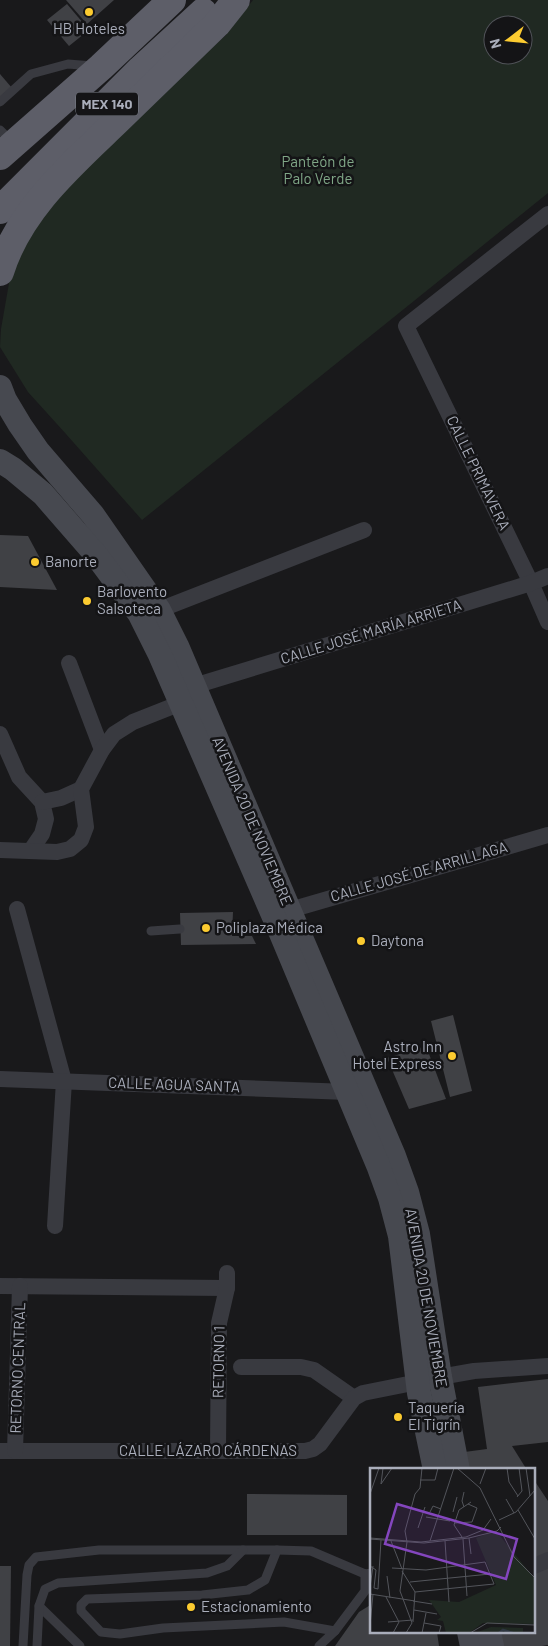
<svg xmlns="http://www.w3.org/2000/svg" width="548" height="1646" font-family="Barlow,sans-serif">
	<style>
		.green { fill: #202922; fill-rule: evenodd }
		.building { fill: #404145 }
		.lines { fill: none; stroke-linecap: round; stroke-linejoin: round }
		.service { stroke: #393a40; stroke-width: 9 }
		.minor { stroke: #393a40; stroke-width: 16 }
		.secondary { stroke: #474950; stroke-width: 24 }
		.trunk { stroke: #5d5e68; stroke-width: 28 }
		.poi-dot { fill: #fccb30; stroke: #141416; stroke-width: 2 }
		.labels { text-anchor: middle; stroke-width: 5; stroke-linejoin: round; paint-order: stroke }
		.shield { fill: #141416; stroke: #7d808a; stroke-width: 1 }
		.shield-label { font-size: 14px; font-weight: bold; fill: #aaaebb }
		.poi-label { font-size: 15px; fill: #aaaebb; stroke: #141416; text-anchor: start }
		.park-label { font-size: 15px; fill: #80a787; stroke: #141416 }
		.street-label { font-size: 15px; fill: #aaaebb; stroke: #141416 }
		.inset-river { fill: none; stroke: #2e3640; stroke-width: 2.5 }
		.inset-road { fill: none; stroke: #53555b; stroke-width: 1 }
		.view { fill: #8446be; fill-opacity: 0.15; stroke: #8446be; stroke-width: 2.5 }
		.inset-edge { fill: none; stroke: #aaaebb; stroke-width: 2.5 }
	</style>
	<rect width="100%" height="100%" fill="#19191b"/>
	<path class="green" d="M253 0H548V193L142 520 66 434 28 392 0 347 1 329 12 266 66 180 226 35ZM493 25H523V55H493Z"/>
	<g class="building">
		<polygon points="66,0 114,0 87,24"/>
		<polygon points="67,4 89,30 69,46 47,20"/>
		<polygon points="0,74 12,88 0,98"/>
		<polygon points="0,535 28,536 57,590 0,587"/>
		<polygon points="233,912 232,936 252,936 256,944 181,945 180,913"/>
		<polygon points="453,1015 472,1091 450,1097 431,1021"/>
		<polygon points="426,1046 446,1099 409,1109 387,1058"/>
		<polygon points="548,1379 548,1442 512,1446 527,1470 461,1470 457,1453 487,1449 478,1387"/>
		<polygon points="534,1480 548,1501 548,1553 534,1559"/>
		<polygon points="247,1494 347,1495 347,1535 247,1535"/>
		<polygon points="0,1566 11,1566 10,1646 0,1646"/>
		<polygon points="548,1566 548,1645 542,1646 501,1646 499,1632 534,1632 534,1573"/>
		<polygon points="372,1604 372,1632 437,1632 439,1646 335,1646 359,1612"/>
	</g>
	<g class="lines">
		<g class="service">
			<polyline points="0,102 31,74 68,64 93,66"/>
			<polyline points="0,130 12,142"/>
			<polyline points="151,931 180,929"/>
			<polyline points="277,1550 265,1580 248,1590 202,1595 87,1599 81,1605 81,1611 101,1632 110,1633 120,1634 163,1628 284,1622 335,1631"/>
			<polyline points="39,1606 80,1646"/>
			<polyline points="23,1646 27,1575 29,1565 36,1557 99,1550 277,1550 311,1551 365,1574 372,1573"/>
			<polyline points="37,1646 39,1606 45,1589 58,1583 207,1573 227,1566 243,1550"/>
			<polyline points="319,1646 335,1631 365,1591 365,1574"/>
		</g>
		<g class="minor">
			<polyline points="548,214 406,326 531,583 548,622"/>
			<polyline points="159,610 364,530"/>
			<polyline points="69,663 102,750"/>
			<polyline points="194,686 531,583 548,576"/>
			<polyline points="0,734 19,777 42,802 46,819 42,834 31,850"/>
			<polyline points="42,802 61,798 81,789"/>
			<polyline points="0,850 57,852 70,849 81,840 86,827 81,789 102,750 114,734 133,722 181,703"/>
			<polyline points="17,909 64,1081 55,1226"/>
			<polyline points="290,910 548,835"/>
			<polyline points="0,1079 348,1092"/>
			<polyline points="0,1286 227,1288"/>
			<polyline points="241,1367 301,1367 314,1370 354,1398"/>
			<polyline points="440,1377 474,1371 548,1366"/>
			<polyline points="0,1451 305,1451 313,1449 320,1444 354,1398 363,1393 418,1382"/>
			<polyline points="15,1451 20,1286"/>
			<polyline points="218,1451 219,1323 227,1288 227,1273"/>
			<polyline points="534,1566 548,1560"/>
		</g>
		<g class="secondary">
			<polyline points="0,387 5,400 20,425 38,451 93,515 159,610 177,646 394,1156 407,1192 418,1234 440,1377 458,1470"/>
			<polyline points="0,461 13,469 43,494 96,555 139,613 160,655 277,924 378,1165 390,1198 400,1236 419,1393 435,1470"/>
			<polyline points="469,1632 472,1646"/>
			<polyline points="489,1632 492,1646"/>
		</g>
		<g class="trunk">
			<polyline points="0,156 101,67 172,0"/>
			<polyline points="0,210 141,69 203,12"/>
			<path d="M0 272C19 210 70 166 116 122 149 90 183 57 217 24L236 0"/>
		</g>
	</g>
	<g class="poi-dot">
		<circle cx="89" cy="12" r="5"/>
		<circle cx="35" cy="562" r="5"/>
		<circle cx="87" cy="601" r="5"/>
		<circle cx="206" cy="928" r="5"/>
		<circle cx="361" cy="941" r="5"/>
		<circle cx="452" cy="1056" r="5"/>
		<circle cx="398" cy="1417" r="5"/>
		<circle cx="191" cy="1607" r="5"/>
	</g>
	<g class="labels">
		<rect class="shield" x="76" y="92.5" width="62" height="23" rx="4"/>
		<g class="shield-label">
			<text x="107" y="109">MEX 140</text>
		</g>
		<g class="poi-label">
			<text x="89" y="34" text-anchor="middle">HB Hoteles</text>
			<text x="45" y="567">Banorte</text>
			<text x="97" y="597">Barlovento<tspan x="97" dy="17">Salsoteca</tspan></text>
			<text x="216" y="933">Poliplaza Médica</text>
			<text x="371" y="946">Daytona</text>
			<text x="442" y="1052" text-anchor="end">Astro Inn<tspan x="442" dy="17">Hotel Express</tspan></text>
			<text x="408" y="1413">Taquería<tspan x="408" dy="17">El Tigrín</tspan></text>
			<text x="201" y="1612">Estacionamiento</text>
		</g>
		<g class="park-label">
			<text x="318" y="167">Panteón de<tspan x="318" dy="17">Palo Verde</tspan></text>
		</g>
		<g class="street-label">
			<text transform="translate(478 473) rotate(64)" y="5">CALLE PRIMAVERA</text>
			<text transform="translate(371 632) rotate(-17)" y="5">CALLE JOSÉ MARÍA ARRIETA</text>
			<text transform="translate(252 821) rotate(67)" y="5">AVENIDA 20 DE NOVIEMBRE</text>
			<text transform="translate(419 872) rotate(-16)" y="5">CALLE JOSÉ DE ARRILLAGA</text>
			<text transform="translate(174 1085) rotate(2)" y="5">CALLE AGUA SANTA</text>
			<text transform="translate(426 1298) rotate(80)" y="5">AVENIDA 20 DE NOVIEMBRE</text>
			<text transform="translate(219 1362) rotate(-89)" y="5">RETORNO 1</text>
			<text transform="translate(18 1368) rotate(-88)" y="5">RETORNO CENTRAL</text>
			<text x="208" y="1456">CALLE LÁZARO CÁRDENAS</text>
		</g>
	</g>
	<g transform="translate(370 1468)">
		<rect width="165" height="165" fill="#19191b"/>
		<path d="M122 64 130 68 165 111V156L113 155 99 165H76L73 153 67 152 71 149 59 132 89 134 126 117 106 70ZM121 159 152 160H153V165H105Z" fill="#202922"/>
		<path class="inset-river" d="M129 165 133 162 143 165"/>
		<path class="inset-road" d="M87 0 110 20 144 89 165 110M137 0 139 14 148 28M156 0 160 28M50 12H65L68 0M11 16 22 0M11 16 13 0M110 16 116 0M0 26 9 0M147 29 152 23 149 0M136 31 144 45M94 39 92 33 94 24M148 42 165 71M60 44 63 38 71 41M83 44 87 29M56 49 80 53M129 52 146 44 165 22M84 55 102 54 107 40 98 36M48 60 55 39M92 69 84 57 89 42 101 34M0 70 51 74 96 69 113 62 121 51M99 70 101 86M0 71 54 75 99 70 127 63 131 59M93 71 97 128M21 73 32 101M60 73 84 0M75 73 79 134M0 98 6 102 4 120 8 121 11 72M22 100 56 102 115 94 124 116 45 124M32 103 45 124 43 154M17 108 20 130M40 114 120 106M0 119 3 98M0 126 45 133M16 129 29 154 23 165M43 133 62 136M44 142 67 146M18 154 43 152M54 155 71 158 69 165M0 157 3 126M36 165 42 155 30 123 37 74 35 63 45 26 50 20 52 0M52 165 56 145M100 165 117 155 165 157"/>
		<path class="view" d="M27 36 147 71 136 111 15 76Z"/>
		<rect width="165" height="165" class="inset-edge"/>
	</g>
	<g transform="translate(508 40) rotate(254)"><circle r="24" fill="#141416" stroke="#505258"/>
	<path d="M0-4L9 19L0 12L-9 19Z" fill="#fccb30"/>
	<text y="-8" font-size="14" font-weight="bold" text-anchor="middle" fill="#aaaebb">N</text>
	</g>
</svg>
